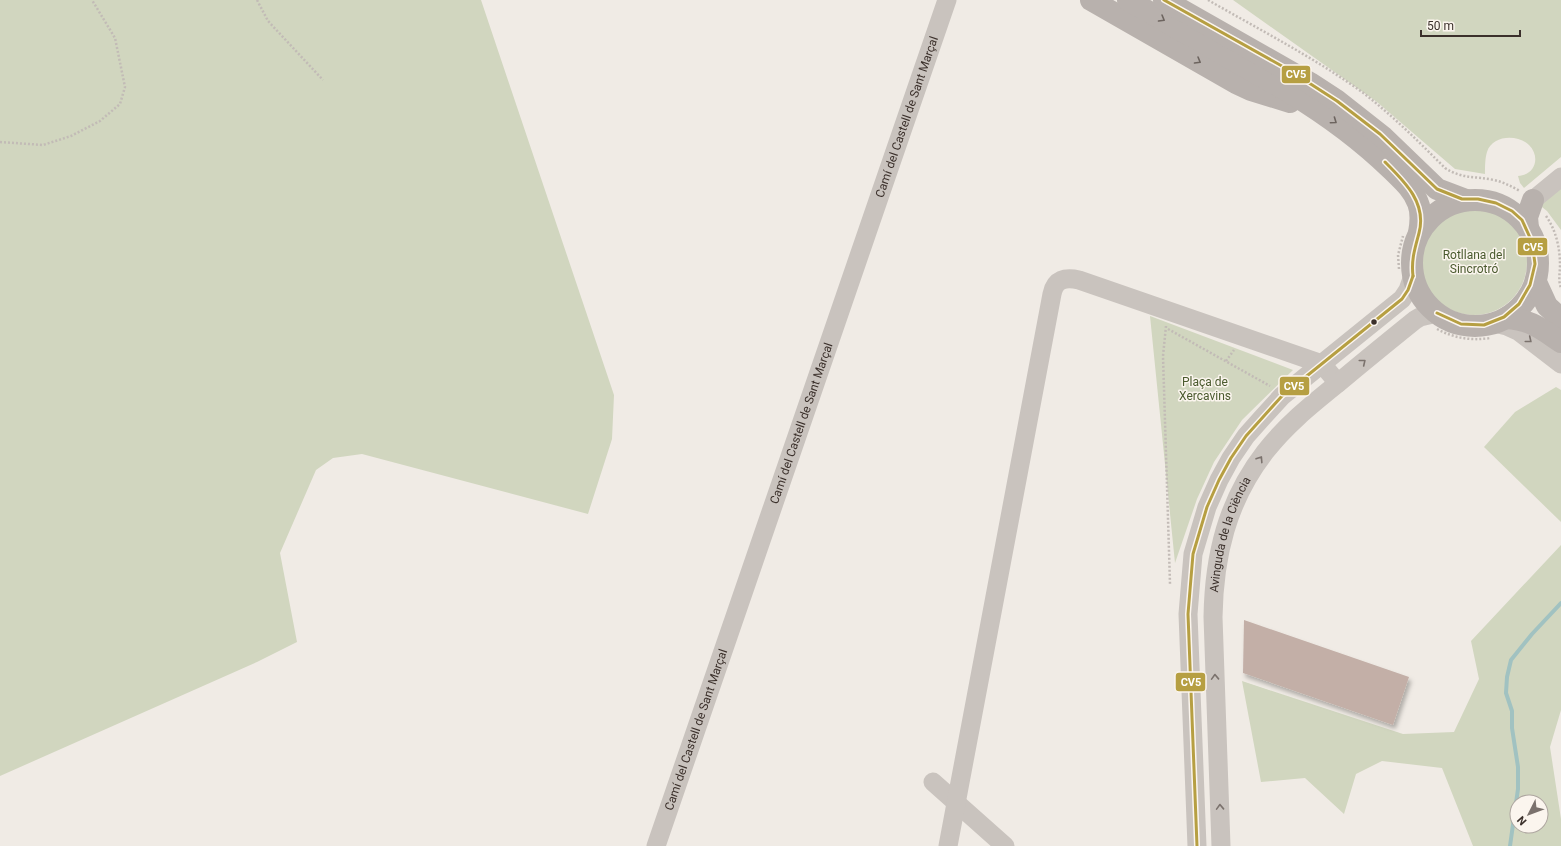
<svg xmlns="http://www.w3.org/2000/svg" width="1561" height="846" font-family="Roboto,sans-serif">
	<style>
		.green { fill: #d1d6bf; fill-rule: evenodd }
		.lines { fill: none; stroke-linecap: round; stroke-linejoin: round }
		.stream { stroke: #a1c2c1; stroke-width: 4 }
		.building { fill: #c3afa7; filter: url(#shadow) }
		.path { stroke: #c2bbb6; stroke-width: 2.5; stroke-dasharray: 2 2; stroke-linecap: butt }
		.minor { stroke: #c9c3be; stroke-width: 19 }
		.major { stroke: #b8b1ad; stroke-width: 22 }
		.bus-1-casing { stroke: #fbf5ee; stroke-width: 6 }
		.bus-1 { stroke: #b69f42; stroke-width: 3 }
		.oneway { stroke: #6d645f }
		.oneway2 { stroke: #7b726d }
		.bus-dot { fill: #3b302b; stroke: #fbf5ee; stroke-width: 1.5 }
		.labels { text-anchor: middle; stroke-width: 3; stroke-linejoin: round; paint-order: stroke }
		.street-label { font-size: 12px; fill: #3b302b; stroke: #fbf5ee }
		.park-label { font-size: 12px; fill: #4a5a2e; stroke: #fbf5ee }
		.line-badge { stroke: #fbf5ee; stroke-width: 1.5 }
		.badge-label { font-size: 11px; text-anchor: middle; font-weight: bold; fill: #fff }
	</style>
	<defs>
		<filter id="shadow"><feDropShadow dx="2.5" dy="4" stdDeviation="2" flood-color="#0004"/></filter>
	</defs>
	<rect width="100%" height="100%" fill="#f0ebe5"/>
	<g class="green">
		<polygon points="0,0 481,0 614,395 612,439 588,514 362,454 333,458 316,470 280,553 297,642 257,662 0,776"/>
		<path d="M1233 0H1561V157L1524 188 1520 183 1518 176C1535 175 1541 157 1529 145 1518 134 1492 135 1487 152 1485 158 1485 167 1485 174L1455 169 1377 102Z"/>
		<polygon points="1561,177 1561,230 1547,211 1533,200"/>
		<circle cx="1474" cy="262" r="53"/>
		<polygon points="1150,316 1293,370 1242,420 1214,462 1197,499 1175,563"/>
		<polygon points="1556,387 1561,390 1561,522 1484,447 1515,412"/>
		<path d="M1561 545V710L1550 747 1561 819V846H1473L1442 768 1382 761 1356 774 1344 814 1305 778 1261 782 1242 681 1403 734 1454 732 1479 679 1471 641ZM1517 802H1541V826H1517Z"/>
	</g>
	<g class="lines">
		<polyline class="stream" points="1510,846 1518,789 1518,767 1512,728 1512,711 1506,693 1507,677 1511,660 1532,634 1561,603"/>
	</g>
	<polygon class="building" points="1244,620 1409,677 1393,725 1243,673"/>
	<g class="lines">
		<g class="path">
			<polyline points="257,0 268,21 323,80"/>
			<path d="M1208 0C1260 30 1313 57 1362 92 1392 115 1418 141 1445 168 1462 179 1475 176 1494 180 1503 182 1511 186 1520 191"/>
			<polyline points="0,142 43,145 71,136 100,121 120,104 125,87 115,38 92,0"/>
			<path d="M1546 216C1556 230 1560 248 1560 265 1560 273 1558 280 1561 288"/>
			<polyline points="1399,269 1398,255 1403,236"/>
			<polyline points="1166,326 1163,356 1170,584"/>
			<polyline points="1168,329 1270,386"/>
			<path d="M1437 329C1454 338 1471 341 1490 338"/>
			<polyline points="1226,361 1234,350"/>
		</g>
		<g class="minor">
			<polyline points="1533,200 1561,177"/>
			<polyline points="1494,323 1507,326 1518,331 1561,364"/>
			<polyline points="933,782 1005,846"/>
			<path id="s1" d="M656 846 947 0"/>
			<path d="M948 846 1052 294C1055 279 1065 277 1079 280L1322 364 1338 383"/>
			<polyline points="1197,846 1188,614 1193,554 1207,507 1219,480 1231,458 1246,436 1262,418 1282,396 1402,299 1408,290 1413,276"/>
			<path id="s2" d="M1221 846 1213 617C1214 556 1227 501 1265 452 1286 425 1311 405 1337 384 1363 362 1389 341 1415 320L1420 317 1437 313"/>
		</g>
		<g class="major">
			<polyline points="1091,0 1236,83 1251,90 1290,102"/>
			<path d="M1128 0 1291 93C1327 115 1361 140 1391 169 1401 179 1413 189 1418 203 1422 213 1421 222 1419 233"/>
			<polyline points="1164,0 1310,83 1336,100 1383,137 1437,189 1466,200"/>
			<circle cx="1475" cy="263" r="63"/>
			<polyline points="1528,228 1527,217 1533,200"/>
			<polyline points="1536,282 1547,306 1561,319"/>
			<path d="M1506 318C1532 320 1540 328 1561 342"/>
		</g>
		<defs>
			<g id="bus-1">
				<polyline points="1164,0 1289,70 1337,101 1380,134 1437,189 1462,199 1478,199 1496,203 1512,211 1522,220 1532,242 1535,264 1530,285 1519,304 1504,317 1484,325 1461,324 1437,313"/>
				<path d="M1385 162C1405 182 1427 203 1419 233 1415 248 1411 260 1413 276"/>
				<polyline points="1197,846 1188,614 1193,554 1207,507 1219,480 1231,458 1246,436 1282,396 1402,299 1408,290 1413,276"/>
			</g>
		</defs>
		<use href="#bus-1" class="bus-1-casing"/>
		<use href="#bus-1" class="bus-1"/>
	</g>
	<defs><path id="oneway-chevron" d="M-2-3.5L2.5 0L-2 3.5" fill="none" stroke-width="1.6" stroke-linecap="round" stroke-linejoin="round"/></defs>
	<g class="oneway">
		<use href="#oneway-chevron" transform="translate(1162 19) rotate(30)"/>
		<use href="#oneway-chevron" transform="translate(1198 61) rotate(30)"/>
		<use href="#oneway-chevron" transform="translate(1334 121) rotate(35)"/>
	</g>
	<g class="oneway2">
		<use href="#oneway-chevron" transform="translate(1529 340) rotate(39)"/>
		<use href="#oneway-chevron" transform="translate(1363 362) rotate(-39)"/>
		<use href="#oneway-chevron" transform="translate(1260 459) rotate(-57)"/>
		<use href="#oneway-chevron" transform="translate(1215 677) rotate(-92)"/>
		<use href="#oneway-chevron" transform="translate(1220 807) rotate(-92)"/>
	</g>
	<circle class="bus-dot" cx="1374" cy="322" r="3.5"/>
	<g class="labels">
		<g class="street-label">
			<text dy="4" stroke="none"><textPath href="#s1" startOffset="771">Camí del Castell de Sant Marçal</textPath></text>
			<text dy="4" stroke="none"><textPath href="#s1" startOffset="447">Camí del Castell de Sant Marçal</textPath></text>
			<text dy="4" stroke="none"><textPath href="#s2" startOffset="314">Avinguda de la Ciència</textPath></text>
			<text dy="4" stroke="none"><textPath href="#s1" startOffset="123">Camí del Castell de Sant Marçal</textPath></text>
		</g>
		<g class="park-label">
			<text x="1474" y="259">Rotllana del<tspan x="1474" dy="14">Sincrotró</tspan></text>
			<text x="1205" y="386">Plaça de<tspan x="1205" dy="14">Xercavins</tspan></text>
		</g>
	</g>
	<g class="line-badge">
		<rect x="1281" y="65" width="30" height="19" rx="4" fill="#b69f42"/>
		<rect x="1517" y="237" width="31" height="19" rx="4" fill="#b69f42"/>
		<rect x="1279" y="376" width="31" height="20" rx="4" fill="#b69f42"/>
		<rect x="1175" y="672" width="31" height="20" rx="4" fill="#b69f42"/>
	</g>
	<g class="badge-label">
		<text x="1296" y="78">CV5</text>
		<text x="1533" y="251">CV5</text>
		<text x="1294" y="390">CV5</text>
		<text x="1191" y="686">CV5</text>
	</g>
	<g transform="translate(1529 814) rotate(228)"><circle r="19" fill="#fbf5ee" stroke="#aea6a0"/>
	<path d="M0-3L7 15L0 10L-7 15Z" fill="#7a716c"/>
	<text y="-6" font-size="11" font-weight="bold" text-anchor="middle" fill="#3b302b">N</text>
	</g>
	<path d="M1421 30v6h99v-6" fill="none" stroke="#3b302b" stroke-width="2"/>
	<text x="1427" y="30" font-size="12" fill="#3b302b" stroke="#fbf5ee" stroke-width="3" paint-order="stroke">50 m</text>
</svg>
